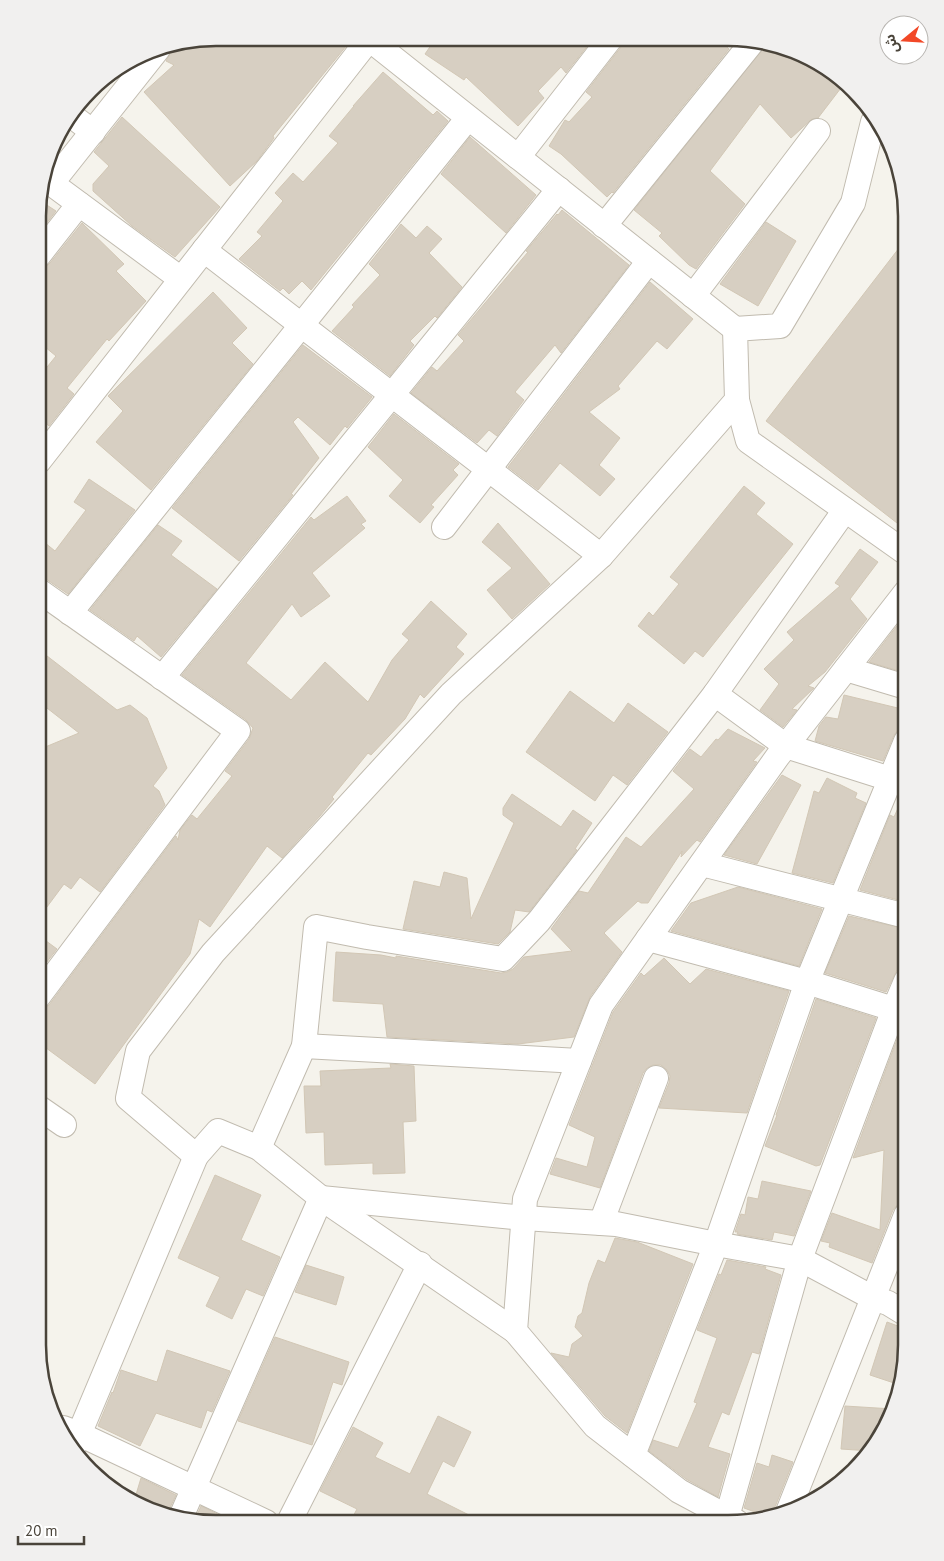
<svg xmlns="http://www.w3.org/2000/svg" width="944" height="1561" font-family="'PT Sans','Noto Sans Arabic',sans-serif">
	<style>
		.building { fill: #d7cfc2; stroke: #d2c7b5 }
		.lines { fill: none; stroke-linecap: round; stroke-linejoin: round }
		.street-casing { stroke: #c1bbaf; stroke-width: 26 }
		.street { stroke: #fff; stroke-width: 24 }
		.rim { fill: none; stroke: #4a443a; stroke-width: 2.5 }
	</style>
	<rect width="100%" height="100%" fill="#f5f3ec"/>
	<g class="building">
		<polygon points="217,38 338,38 347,45 273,136 274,138 257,161 230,186 144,92 174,65 166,61 171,51 171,46"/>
		<polygon points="436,38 507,38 593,39 566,73 561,67 538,91 544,98 518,126 466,77 464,80 425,54"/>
		<polygon points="623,39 719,39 729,49 613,193 612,192 607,197 561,154 549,146 565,120 569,122 592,97 586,92 621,47"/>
		<polygon points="766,45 837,75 844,84 818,118 812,119 791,138 760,104 710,171 745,204 696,269 689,265 659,236 662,233 634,210"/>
		<polygon points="383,72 433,115 437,111 448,121 311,290 302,281 289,294 283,288 280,291 239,259 262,236 257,232 283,201 275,193 293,173 303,182 338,143 329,136 354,106 353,106"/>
		<polygon points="122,117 220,207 175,257 132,226 93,191 93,184 109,166 94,152"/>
		<polygon points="470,137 536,195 506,233 441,174"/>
		<polygon points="39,200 56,211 39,233"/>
		<polygon points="562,210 629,265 561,353 555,345 515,392 524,400 497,436 489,430 477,443 411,393 432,367 437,371 464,341 458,335 528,252 526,251 557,214 558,215"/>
		<polygon points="766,222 796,241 758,306 720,284"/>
		<polygon points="82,223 124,264 116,271 146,301 109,341 107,339 67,388 74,394 49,426 39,417 39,377 56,356 39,342 39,268 45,268 50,263"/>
		<polygon points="401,224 416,238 427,226 442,239 429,253 462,287 437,318 435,316 410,341 414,345 390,376 332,331 354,307 352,305 380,275 369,264"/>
		<polygon points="906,239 906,530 766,421"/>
		<polygon points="650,282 693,319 667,349 657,341 618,386 620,389 589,412 620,438 599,465 615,479 600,496 560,463 538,490 508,467"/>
		<polygon points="213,292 247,328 232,343 253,364 151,490 96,442 123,411 108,396"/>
		<polygon points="303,345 372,397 347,428 345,426 330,445 298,417 293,422 319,458 291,494 293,495 239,561 172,508"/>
		<polygon points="394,414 459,464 453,470 458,475 431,505 434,507 420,523 389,496 403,480 368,447"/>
		<polygon points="89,479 135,510 68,594 46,579 38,576 39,538 55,551 86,510 74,502"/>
		<polygon points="744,486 765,503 756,514 793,544 703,657 695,651 684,664 638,626 649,612 653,616 679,584 670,577"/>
		<polygon points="347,496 366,521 361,524 365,528 312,573 330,596 301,617 292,604 246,663 291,700 325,662 368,702 392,660 409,640 402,634 431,601 467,634 456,647 464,654 424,698 420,694 405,719 371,755 368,753 332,797 334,799 320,816 282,858 267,846 210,927 199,919 190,954 95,1084 38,1042 38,1010 44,1009 49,1005 176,836 178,840 180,830 192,815 197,819 232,776 225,771 249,739 253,728 246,720 182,675 311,517 314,520"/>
		<polygon points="498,523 550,584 512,619 487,590 512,568 482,542"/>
		<polygon points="158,525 182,541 171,555 217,589 161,657 137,636 134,641 90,610"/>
		<polygon points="860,549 878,562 850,599 867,619 825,672 808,686 814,688 792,709 797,710 783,727 760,710 779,684 764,669 794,640 787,632 840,586 835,583"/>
		<polygon points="906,614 906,673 869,662"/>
		<polygon points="38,649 117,710 130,705 147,718 167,768 153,786 159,791 165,805 100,892 80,877 71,889 64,884 38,919 38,750 79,733 38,701"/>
		<polygon points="570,691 614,723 628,703 668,732 627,785 613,775 595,801 526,752"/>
		<polygon points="844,695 906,710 906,728 898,730 894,735 883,761 815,741 819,726 826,717 838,719"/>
		<polygon points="728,729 765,748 753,761 757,762 700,842 697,840 681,857 682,851 648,903 641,903 638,901 604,933 622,952 590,997 574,1037 518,1044 387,1037 383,1004 333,1001 336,952 381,955 396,958 396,956 501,973 507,972 513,969 524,957 572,951 551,929 579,891 588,893 626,837 641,847 694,789 673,771 690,749 701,757 716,739 718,740"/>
		<polygon points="782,775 801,785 757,864 724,855"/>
		<polygon points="827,778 857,793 855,798 866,803 833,883 792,873 814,791 819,793"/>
		<polygon points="512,794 561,827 573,810 592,823 575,849 577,850 529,912 515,910 510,932 498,944 403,929 414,881 440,887 444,872 467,878 471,919 514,823 503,815 503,808"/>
		<polygon points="903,797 906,797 906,902 860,890 890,815 894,817"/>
		<polygon points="738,887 822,909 799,966 671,931 691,903"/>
		<polygon points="849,916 906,929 906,968 897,970 886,992 825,973"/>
		<polygon points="38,935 57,949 46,963 38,957"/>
		<polygon points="664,958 690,984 706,969 789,991 747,1113 659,1108 669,1083 670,1076 667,1070 661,1065 653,1065 647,1068 643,1073 600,1188 550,1174 556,1158 587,1167 595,1137 569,1125 613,1012 641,973 644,976"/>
		<polygon points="816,999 876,1018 820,1165 816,1166 765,1146 777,1115 776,1115"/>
		<polygon points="899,1034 906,1034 906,1202 898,1204 893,1210 872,1263 829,1247 830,1243 821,1241 832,1213 880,1230 884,1150 853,1158"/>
		<polygon points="390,1064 414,1066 416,1121 403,1122 405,1173 373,1174 373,1163 325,1165 324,1132 306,1133 304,1086 321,1086 320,1071 391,1068"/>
		<polygon points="215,1175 261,1195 241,1240 280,1257 263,1296 246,1289 232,1319 206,1306 220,1277 178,1258"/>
		<polygon points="762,1181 811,1191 794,1236 774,1232 772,1240 737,1234 738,1232 735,1232 741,1214 745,1215 748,1197 758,1199"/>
		<polygon points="615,1238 637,1242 693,1264 627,1433 605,1416 551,1353 569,1357 572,1344 583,1336 575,1327 578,1316 582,1313 589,1283 598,1260 605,1263"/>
		<polygon points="727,1260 766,1267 765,1269 781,1275 759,1354 752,1352 729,1415 722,1412 708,1447 730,1454 718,1497 686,1479 649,1451 653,1440 678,1448 697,1403 694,1402 717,1338 697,1330 719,1274 721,1275"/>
		<polygon points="306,1265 344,1277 336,1305 295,1292"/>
		<polygon points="887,1322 906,1329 906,1356 900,1385 870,1375"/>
		<polygon points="275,1337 349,1362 342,1385 333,1382 312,1445 238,1421"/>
		<polygon points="167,1350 230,1371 212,1412 207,1410 201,1428 156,1413 140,1446 98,1426 112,1392 113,1393 121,1370 157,1382"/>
		<polygon points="845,1406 893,1409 871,1451 841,1449"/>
		<polygon points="438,1416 471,1432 454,1467 443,1461 427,1494 485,1523 350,1522 357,1509 320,1491 353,1427 383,1443 375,1457 410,1474"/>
		<polygon points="772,1455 793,1462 775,1507 774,1514 754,1518 755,1512 744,1508 757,1463 769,1467"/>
		<polygon points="141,1478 176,1495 168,1512 135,1498"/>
		<polygon points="201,1506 234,1522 194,1522"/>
	</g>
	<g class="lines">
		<defs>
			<g id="street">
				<polyline points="368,38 735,329"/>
				<polyline points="72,116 93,132"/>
				<polyline points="873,122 853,203 780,326 735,329 737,400 601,556 451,694 213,953 138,1051 128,1098 196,1156 218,1131 259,1148 304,1046 316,927 367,937 503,959 539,921 715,694 786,746 906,784"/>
				<polyline points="518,157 610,39"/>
				<polyline points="44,178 181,279"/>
				<polyline points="51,184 158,49"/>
				<polyline points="604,226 754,40"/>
				<polyline points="204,250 601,556"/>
				<polyline points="39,255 79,204"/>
				<polyline points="693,296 818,131"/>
				<polyline points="737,400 748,441 906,553"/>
				<polyline points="39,461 370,38"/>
				<polyline points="444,527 649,261"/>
				<polyline points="70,613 468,118"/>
				<polyline points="846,669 906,687"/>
				<polyline points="162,678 559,189"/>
				<polyline points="715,694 845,510"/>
				<polyline points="702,864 906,916"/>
				<polyline points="648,939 807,982 906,1013"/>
				<polyline points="38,997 238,731 38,590"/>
				<polyline points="304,1046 579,1061"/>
				<polyline points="38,1107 64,1125"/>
				<polyline points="259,1148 321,1198 515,1331"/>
				<polyline points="601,1223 656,1078"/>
				<polyline points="63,1428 79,1434 266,1522"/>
				<polyline points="75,1444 196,1156"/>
				<polyline points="633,1455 716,1244 807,982 906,741"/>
				<polyline points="788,1512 906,1215"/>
				<polyline points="181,1517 321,1198 524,1218 616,1224 716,1244 800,1259 873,1298 888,1303 906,1314"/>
				<polyline points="727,1517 800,1259 894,1009 906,981"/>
				<polyline points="289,1522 420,1264"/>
				<polyline points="737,1522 679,1491 595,1426 515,1331 525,1199 601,1005 778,756 906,592"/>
			</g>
		</defs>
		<use href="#street" class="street-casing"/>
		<use href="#street" class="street"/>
	</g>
	<path d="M0 0H944V1561H0ZM216 46H728A170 170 0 0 1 898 216V1345A170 170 0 0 1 728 1515H216A170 170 0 0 1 46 1345V216A170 170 0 0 1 216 46Z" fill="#f1f0ef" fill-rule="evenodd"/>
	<path class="rim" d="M216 46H728A170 170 0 0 1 898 216V1345A170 170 0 0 1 728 1515H216A170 170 0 0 1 46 1345V216A170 170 0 0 1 216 46Z"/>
	<g transform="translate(904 40) rotate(252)"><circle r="24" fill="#ffffff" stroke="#b7b4b0"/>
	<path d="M0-4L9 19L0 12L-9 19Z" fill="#f24827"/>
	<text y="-8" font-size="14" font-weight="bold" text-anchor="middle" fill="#4a443a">ش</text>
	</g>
	<path d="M18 1536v8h66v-8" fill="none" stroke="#4a443a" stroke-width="2.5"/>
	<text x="25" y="1536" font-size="15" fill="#4a443a" stroke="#ffffff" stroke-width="4" paint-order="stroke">20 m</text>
</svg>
